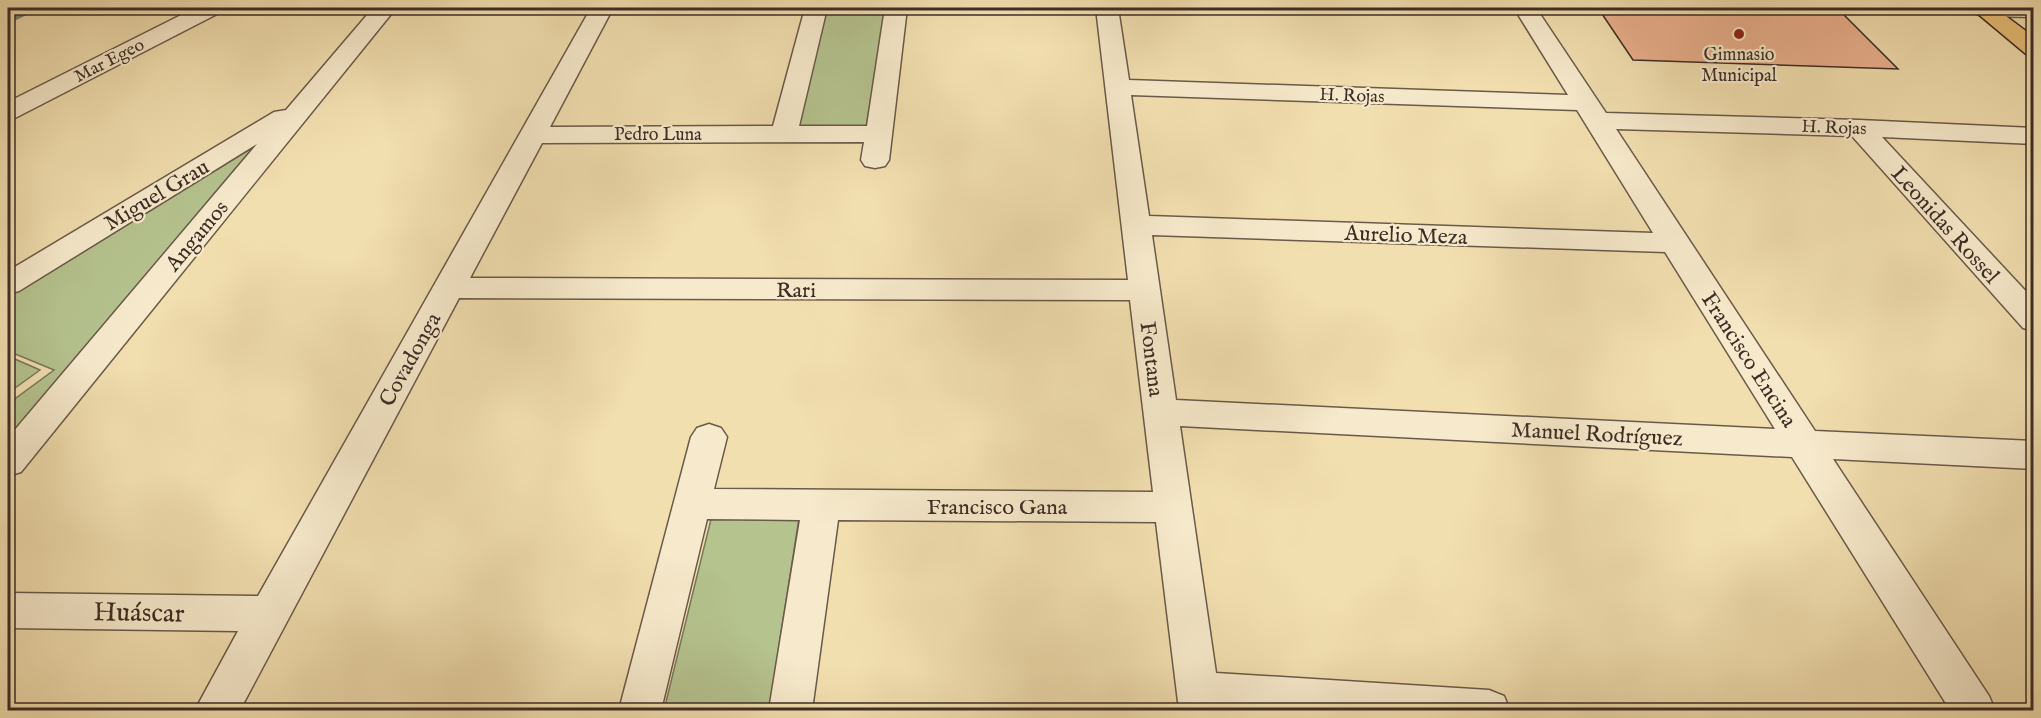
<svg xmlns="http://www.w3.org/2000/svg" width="2041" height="718" font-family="'IM FELL English',serif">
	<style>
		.green { fill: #b5c38f; stroke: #79785b; stroke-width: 1.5 }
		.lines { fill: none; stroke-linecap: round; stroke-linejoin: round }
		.stream { fill: #758376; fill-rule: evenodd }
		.building { fill: #eab18e; stroke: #3d2d27; stroke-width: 1.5 }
		.minor-casing { stroke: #6a5a49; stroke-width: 3 }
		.major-casing { stroke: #3d2d27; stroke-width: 3 }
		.minor { fill: #f7eacc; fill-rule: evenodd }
		.major { fill: #e9c078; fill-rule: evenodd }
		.poi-dot { fill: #8f2418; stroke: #f7eacc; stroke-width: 2 }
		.labels { text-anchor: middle; stroke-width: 4.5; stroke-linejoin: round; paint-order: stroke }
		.far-poi-label { font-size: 18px; fill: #3d2d27; stroke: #f7eacc }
		.far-street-label { font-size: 18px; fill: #3d2d27; stroke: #f7eacc }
		.street-label { font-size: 22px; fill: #3d2d27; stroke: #f7eacc }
		.near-street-label { font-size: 27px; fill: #3d2d27; stroke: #f7eacc }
	</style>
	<rect width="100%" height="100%" fill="#f2dfb0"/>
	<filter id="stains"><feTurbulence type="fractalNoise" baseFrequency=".00333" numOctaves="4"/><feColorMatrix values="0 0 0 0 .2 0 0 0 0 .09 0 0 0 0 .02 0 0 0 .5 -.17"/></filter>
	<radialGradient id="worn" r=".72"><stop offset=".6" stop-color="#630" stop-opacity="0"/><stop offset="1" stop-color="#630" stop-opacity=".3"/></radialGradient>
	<g class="green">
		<polygon points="827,8 886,8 866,128 798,127"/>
		<polygon points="278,127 8,448 8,404 54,370 8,351 8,294"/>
		<polygon points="8,356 40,370 8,393"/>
		<polygon points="712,515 799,518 769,710 664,710"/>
	</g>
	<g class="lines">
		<polygon class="stream" points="30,8 41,8 8,24 8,18"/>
	</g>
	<polygon class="building" points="1598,8 1837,8 1898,69 1633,60"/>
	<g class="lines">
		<defs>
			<g id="minor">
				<polygon points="195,8 222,8 219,13 17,117 8,120 8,102"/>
				<polygon points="373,8 396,8 21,472 8,476 8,438 257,144 19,291 8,294 8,271 274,112 286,110"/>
				<path d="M591 8H613L550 127 773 126 805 8H827L799 126H867L885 8H907L889 160 885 166 875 168 865 166 861 160 864 142 542 143 470 278 1128 280 1096 8H1118L1129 80 1568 95 1514 8H1536L1606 113 1859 120 2034 128V144L1882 137 2034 300V331L2023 328 1852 136 1616 129 1815 431 2034 441V469L1833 459 1989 696 1995 710H1950L1792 457 1180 426 1216 673 1489 690 1504 696 1510 710H1179L1156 522 838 520 812 710H769L800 520 707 519 661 710H619L691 437 697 428 709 424 721 428 727 437 714 489 1153 492 1130 300 459 298 240 710H195L238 631 8 628V593L258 596ZM1131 95 1577 110 1653 233 1149 216ZM1152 235 1665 252 1775 429 1176 400Z"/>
				<polygon points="1974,8 2034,8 2034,17 1984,16 1976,14"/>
			</g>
			<polygon id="major" points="1971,8 1995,8 2034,37 2034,56 2026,54"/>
		</defs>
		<use href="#minor" class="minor-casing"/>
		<use href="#major" class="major-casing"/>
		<use href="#minor" class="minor"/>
		<use href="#major" class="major"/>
	</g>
	<circle class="poi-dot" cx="1739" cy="34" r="6"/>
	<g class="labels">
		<g class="far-poi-label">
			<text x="1739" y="60">Gimnasio<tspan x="1739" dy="21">Municipal</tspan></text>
		</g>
		<g class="far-street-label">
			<text transform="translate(109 60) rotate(-27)" y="6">Mar Egeo</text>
			<text transform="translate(1352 95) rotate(2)" y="6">H. Rojas</text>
			<text transform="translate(1834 127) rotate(2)" y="6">H. Rojas</text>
			<text x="658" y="140">Pedro Luna</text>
		</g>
		<g class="street-label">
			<text transform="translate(156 194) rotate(-31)" y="8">Miguel Grau</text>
			<text transform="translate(1946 224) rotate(48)" y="8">Leonidas Rossel</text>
			<text transform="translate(1406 234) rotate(2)" y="8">Aurelio Meza</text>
			<text transform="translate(196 235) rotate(-50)" y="8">Angamos</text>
			<text x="796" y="297">Rari</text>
			<text transform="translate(409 359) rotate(-61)" y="8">Covadonga</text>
			<text transform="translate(1153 359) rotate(83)" y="8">Fontana</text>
			<text transform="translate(1750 359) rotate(57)" y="8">Francisco Encina</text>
			<text transform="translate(1597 433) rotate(3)" y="8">Manuel Rodríguez</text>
			<text x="997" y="514">Francisco Gana</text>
		</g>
		<g class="near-street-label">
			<text transform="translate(139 612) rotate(1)" y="9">Huáscar</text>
		</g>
	</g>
	<rect width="2041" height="718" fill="none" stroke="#f2dfb0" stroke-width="30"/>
	<rect x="9" y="9" width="2023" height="700" fill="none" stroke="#3d2d27" stroke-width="3"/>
	<rect x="15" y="15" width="2011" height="688" fill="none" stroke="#3d2d27" stroke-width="1.5"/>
	<rect width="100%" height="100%" filter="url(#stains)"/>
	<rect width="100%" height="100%" fill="url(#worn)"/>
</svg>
